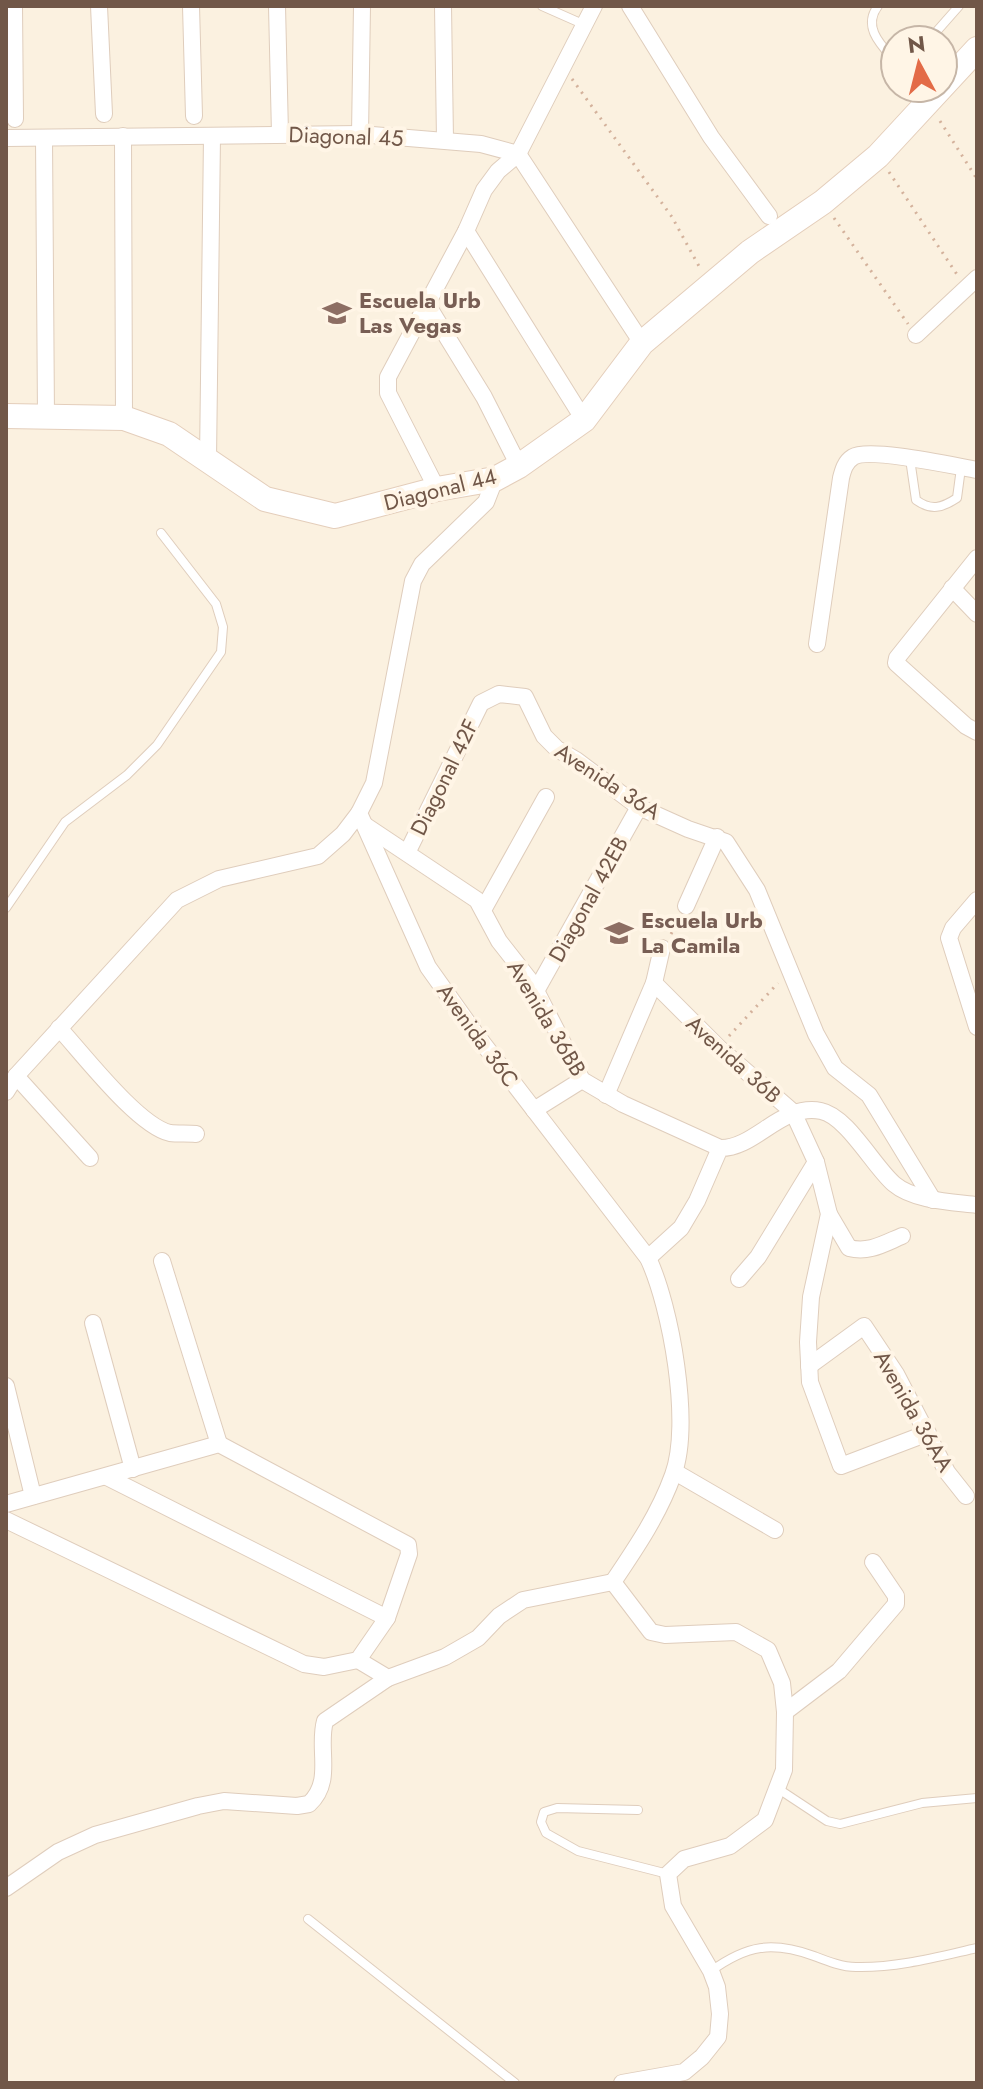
<svg xmlns="http://www.w3.org/2000/svg" width="983" height="2089" font-family="Jost,sans-serif">
	<style>
		.lines { fill: none; stroke-linecap: round; stroke-linejoin: round }
		.lane-casing { stroke: #dfcdbc; stroke-width: 10 }
		.street-casing { stroke: #dfcdbc; stroke-width: 18 }
		.secondary-casing { stroke: #e4cebb; stroke-width: 26 }
		.path { stroke: #d4b29c; stroke-width: 3; stroke-dasharray: 2 6; stroke-linecap: butt }
		.lane { stroke: #fff; stroke-width: 8 }
		.street { stroke: #fff; stroke-width: 16 }
		.secondary { stroke: #fff; stroke-width: 24 }
		.labels { text-anchor: middle; stroke-width: 8; stroke-linejoin: round; paint-order: stroke }
		.street-label { font-size: 22px; fill: #715748; stroke: #fff5e6 }
		.education-label { font-size: 22px; font-weight: bold; fill: #785e54; stroke: #fff5e6; text-anchor: start }
	</style>
	<rect width="100%" height="100%" fill="#fbf1e0"/>
	<g class="lines">
		<defs>
			<g id="lane">
				<polyline points="542,6 585,25"/>
				<path d="M878 6C862 27 881 45 895 61"/>
				<polyline points="929,40 959,6"/>
				<polyline points="917,88 926,100"/>
				<path d="M910 459 916 500C931 511 942 508 957 498L961 468"/>
				<polyline points="6,908 65,822 127,775 157,745 221,652 223,627 216,604 161,533"/>
				<polyline points="777,1788 827,1821 840,1824 922,1803 977,1798"/>
				<polyline points="638,1810 557,1808 544,1812 541,1822 546,1833 578,1851 668,1874"/>
				<polyline points="308,1919 515,2083"/>
				<path d="M711 1971C747 1945 772 1941 814 1956 827 1961 842 1967 856 1967 897 1968 937 1957 977 1948"/>
			</g>
			<g id="street">
				<polyline points="14,6 15,119"/>
				<polyline points="99,6 104,114"/>
				<polyline points="191,6 194,116"/>
				<polyline points="277,6 280,134"/>
				<polyline points="443,6 445,140"/>
				<polyline points="630,6 711,137 769,216"/>
				<polyline points="360,134 362,6"/>
				<polyline points="123,136 124,418"/>
				<polyline points="6,138 360,134 481,144 518,154 594,6"/>
				<polyline points="44,138 46,417"/>
				<polyline points="466,231 584,420"/>
				<polyline points="428,306 484,397 519,466"/>
				<polyline points="916,335 977,278"/>
				<polyline points="208,460 212,136"/>
				<path d="M495 479 486 502 422 564 413 581 374 783 359 813 428 967 475 1033 648 1258C671 1307 692 1424 673 1475 659 1514 636 1548 613 1582"/>
				<polyline points="437,489 388,393 388,377 466,231 484,190 498,171 518,154 642,343"/>
				<polyline points="977,558 897,658 896,663 966,726 977,732"/>
				<polyline points="952,588 977,614"/>
				<path d="M817 644 841 478C843 470 845 462 853 457 868 447 954 466 977 470"/>
				<polyline points="366,826 477,900 499,941 532,983 582,1080 623,1104 720,1148"/>
				<polyline points="408,851 481,703 499,694 525,697 544,736 557,749 576,760 639,807 688,829 726,842 757,890 816,1034 835,1068 869,1095 933,1200"/>
				<polyline points="977,900 953,928 949,938 977,1027"/>
				<polyline points="686,906 717,837"/>
				<polyline points="483,910 546,797"/>
				<polyline points="654,983 719,1048 793,1112 816,1162 829,1214 811,1297 808,1342 810,1382 841,1466 928,1433"/>
				<polyline points="536,991 639,807"/>
				<path d="M59 1028C83 1054 138 1126 170 1133 178 1134 188 1133 196 1134"/>
				<polyline points="16,1076 90,1158"/>
				<polyline points="6,1092 16,1076 177,900 219,879 318,856 343,834 359,813"/>
				<polyline points="606,1095 654,983 662,948"/>
				<polyline points="534,1110 582,1080"/>
				<path d="M829 1214 849 1248C869 1253 883 1244 902 1236"/>
				<path d="M648 1258 681 1228 697 1201 720 1148C755 1149 781 1103 821 1111 847 1116 874 1167 894 1184 914 1201 953 1202 977 1205"/>
				<polyline points="162,1261 219,1444"/>
				<polyline points="739,1279 758,1257 816,1162"/>
				<polyline points="93,1323 133,1469"/>
				<polyline points="809,1366 864,1326 896,1374 947,1472 966,1496"/>
				<polyline points="6,1386 33,1496"/>
				<polyline points="675,1472 775,1530"/>
				<polyline points="107,1477 387,1618"/>
				<polyline points="6,1504 219,1444 408,1545 409,1554 387,1618 358,1660 324,1667 304,1664 6,1520"/>
				<polyline points="613,1582 651,1632 665,1635 736,1632 768,1650 782,1683 785,1712 784,1770 765,1820 730,1846 684,1859 668,1874 673,1906 711,1971 717,1987 720,2014 718,2037 702,2057 684,2072 622,2083"/>
				<polyline points="358,1660 388,1678 445,1657 478,1638 499,1616 523,1600 613,1582"/>
				<polyline points="785,1712 839,1671 896,1604 896,1596 873,1562"/>
				<path d="M6 1888 58 1852 95 1835 198 1806 224 1801 297 1806 309 1804C334 1781 317 1749 325 1721L388 1678"/>
			</g>
			<polyline id="secondary" points="6,416 124,418 169,434 265,499 335,516 437,489 495,479 519,466 584,420 642,343 750,252 823,202 878,156 977,49"/>
		</defs>
		<use href="#lane" class="lane-casing"/>
		<use href="#street" class="street-casing"/>
		<use href="#secondary" class="secondary-casing"/>
		<g class="path">
			<polyline points="572,79 672,217 700,268"/>
			<polyline points="940,121 977,179"/>
			<polyline points="889,172 958,276"/>
			<polyline points="834,218 908,324"/>
			<polyline points="671,934 679,920"/>
			<polyline points="729,1036 778,983"/>
		</g>
		<use href="#lane" class="lane"/>
		<use href="#street" class="street"/>
		<use href="#secondary" class="secondary"/>
	</g>
	<defs>
		<symbol id="school-bare" viewBox="-9 -9 18 18"><path d="M0-5L7-2L0 1L-7-2ZM-4 1L0 2.5L4 1V4Q0 6-4 4Z" fill="#8d6e63" stroke="#fff5e6" stroke-width="2.5" paint-order="stroke"/></symbol>
	</defs>
	<g fill-rule="evenodd">
		<use href="#school-bare" x="317" y="293" width="40" height="40"/>
		<use href="#school-bare" x="599" y="913" width="40" height="40"/>
	</g>
	<g class="labels">
		<g class="street-label">
			<text transform="translate(346 136) rotate(2)" y="8">Diagonal 45</text>
			<text transform="translate(440 489) rotate(-14)" y="8">Diagonal 44</text>
			<text transform="translate(444 777) rotate(-64)" y="8">Diagonal 42F</text>
			<text transform="translate(608 781) rotate(33)" y="8">Avenida 36A</text>
			<text transform="translate(588 899) rotate(-61)" y="8">Diagonal 42EB</text>
			<text transform="translate(547 1018) rotate(59)" y="8">Avenida 36BB</text>
			<text transform="translate(478 1035) rotate(54)" y="8">Avenida 36C</text>
			<text transform="translate(734 1059) rotate(42)" y="8">Avenida 36B</text>
			<text transform="translate(914 1411) rotate(60)" y="8">Avenida 36AA</text>
		</g>
		<g class="education-label">
			<text x="359" y="308">Escuela Urb<tspan x="359" dy="25">Las Vegas</tspan></text>
			<text x="641" y="928">Escuela Urb<tspan x="641" dy="25">La Camila</tspan></text>
		</g>
	</g>
	<rect width="983" height="2089" fill="none" stroke="#715748" stroke-width="16"/>
	<g transform="translate(919 64) rotate(353)"><circle r="38" fill="#fff5e6" stroke="#c6b6a7" stroke-width="2"/>
	<path d="M0-6L14 30L0 20L-14 30Z" fill="#e36b47"/>
	<text y="-12" font-size="22" font-weight="bold" text-anchor="middle" fill="#715748">N</text>
	</g>
</svg>
